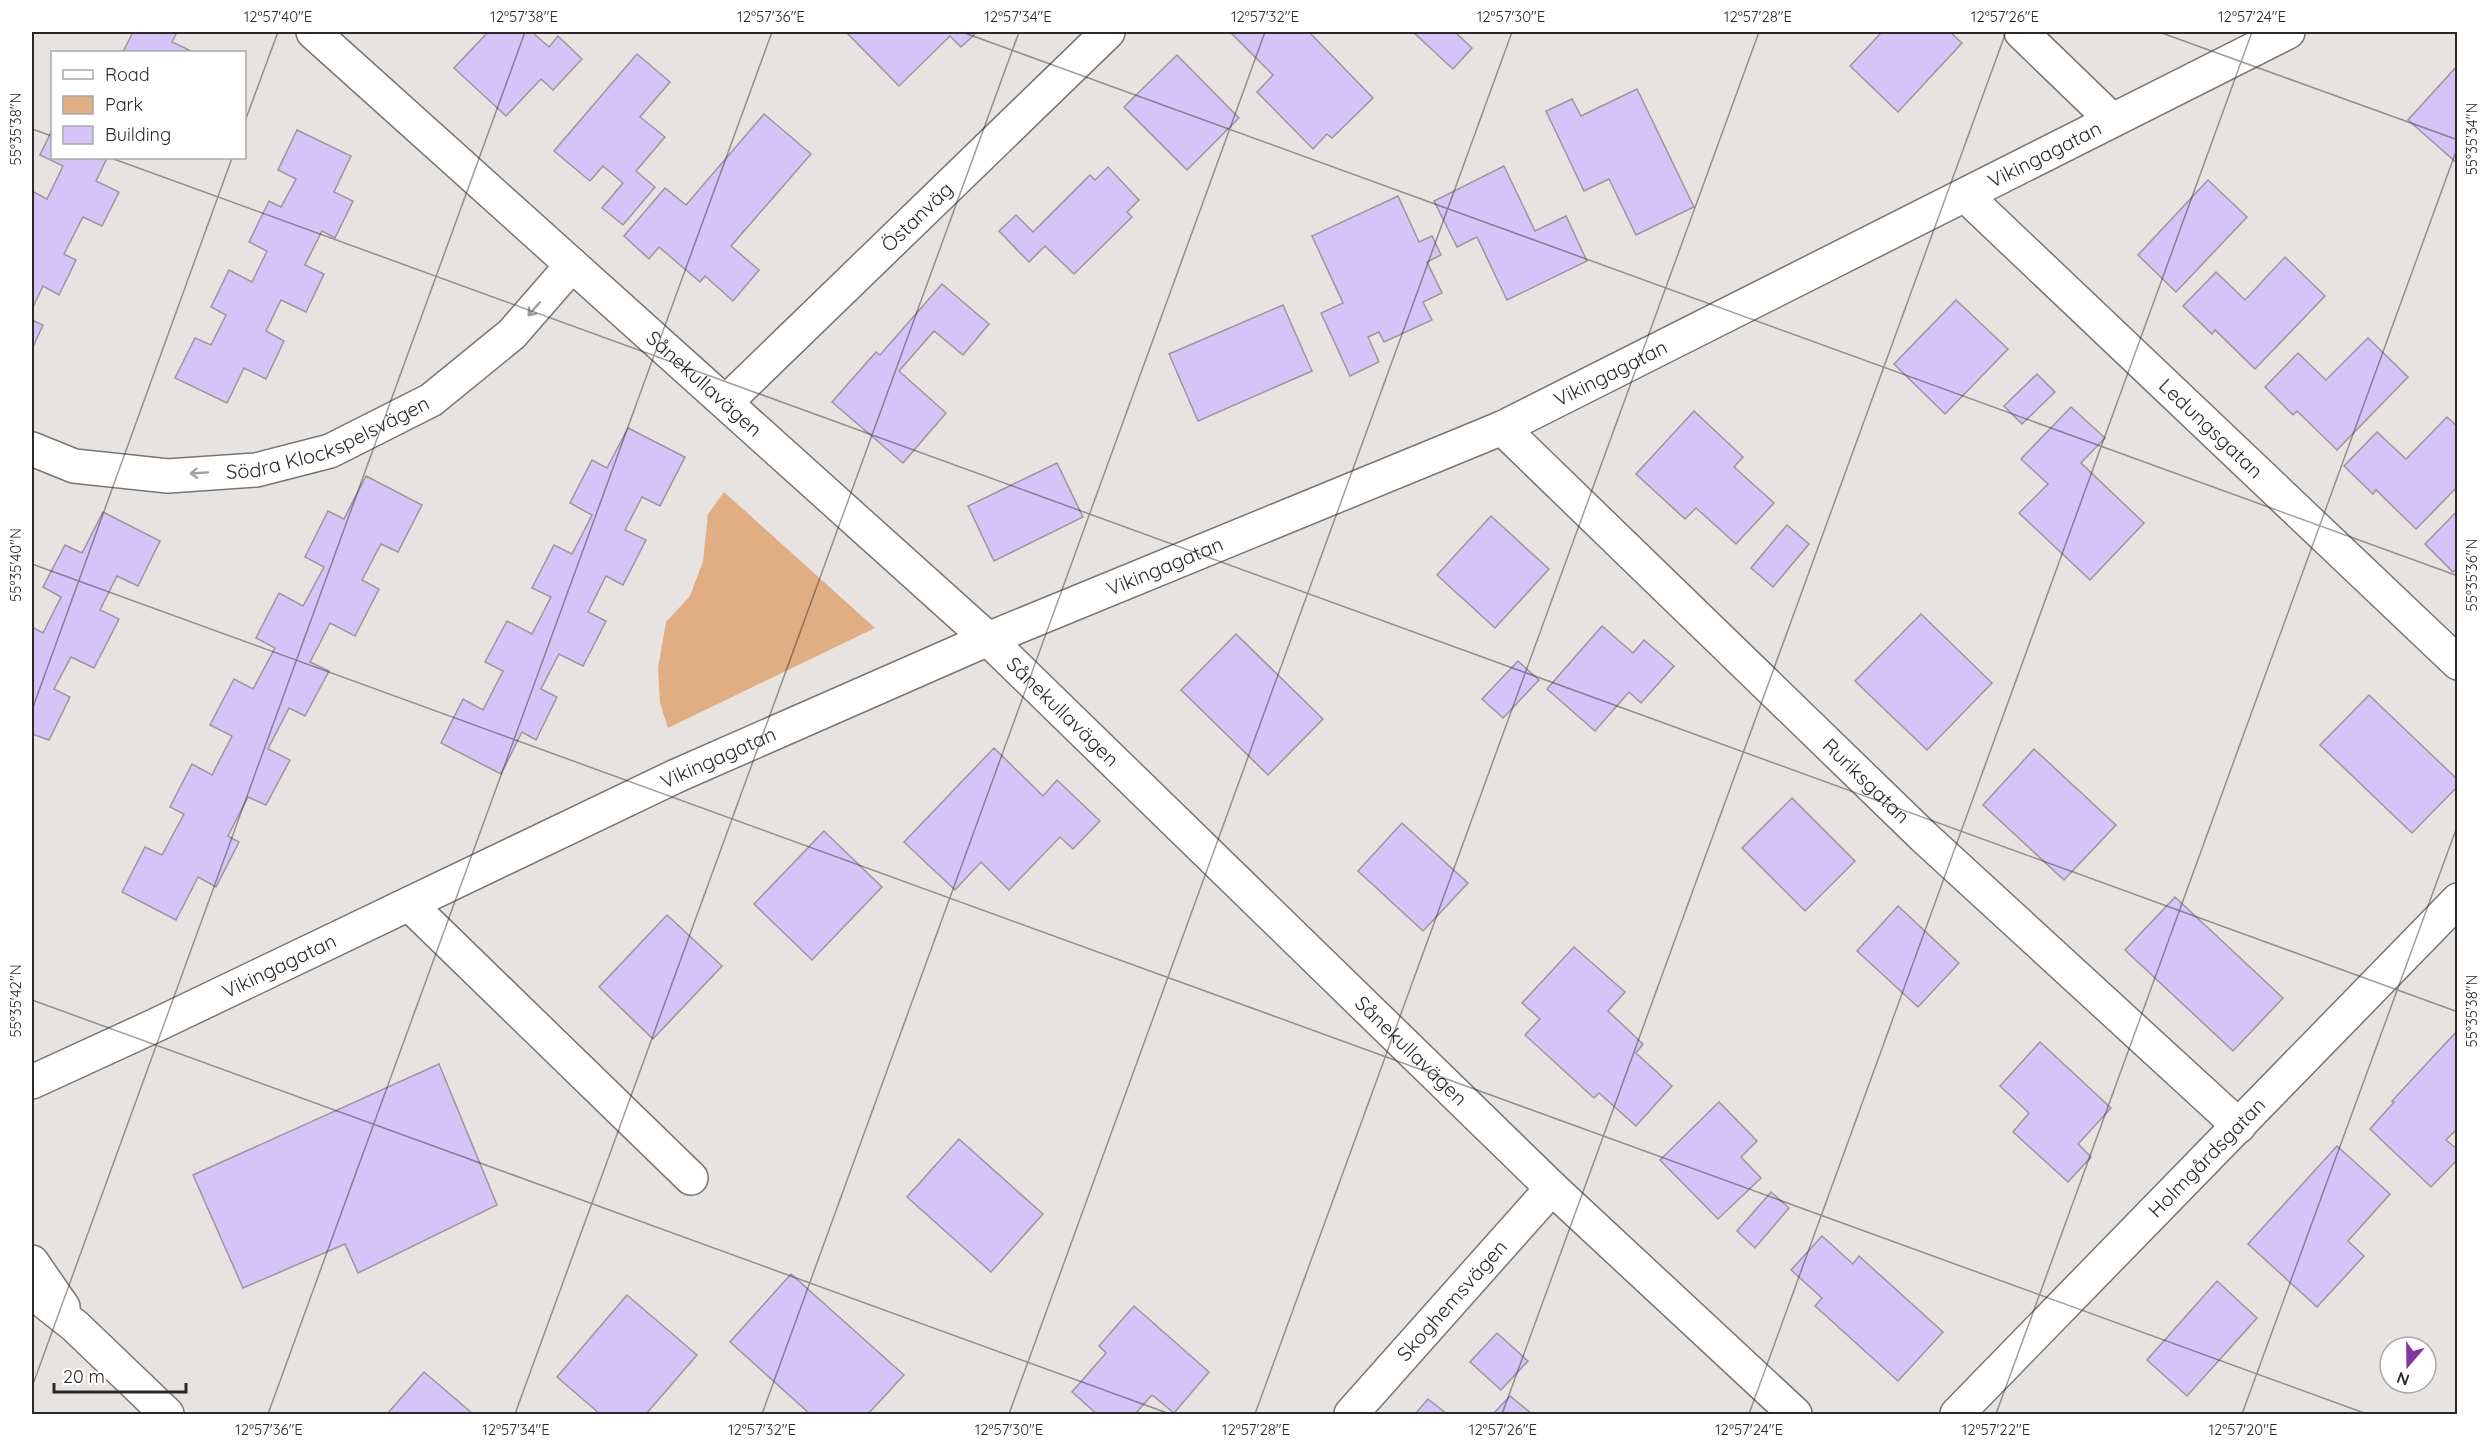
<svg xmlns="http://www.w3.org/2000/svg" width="2489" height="1446" font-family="Quicksand,sans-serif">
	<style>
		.green { fill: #e1ad83 }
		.building { fill: #d5c4f8; stroke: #99989b; stroke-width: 1.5 }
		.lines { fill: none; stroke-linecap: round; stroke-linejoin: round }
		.minor-casing { stroke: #787573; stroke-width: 36 }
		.minor { stroke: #fff; stroke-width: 33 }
		.oneway { stroke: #9f9f9e }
		.ticks { fill: none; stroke: #2a2928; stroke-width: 1.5; stroke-opacity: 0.45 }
		.labels { text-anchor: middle; stroke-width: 4.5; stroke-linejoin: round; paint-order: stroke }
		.street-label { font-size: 20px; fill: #2a2928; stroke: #fff }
		.neatline { fill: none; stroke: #2a2928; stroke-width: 2 }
		.ticks-label { font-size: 15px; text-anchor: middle; fill: #2a2928 }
	</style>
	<rect width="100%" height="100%" fill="#e7e3e1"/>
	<polygon class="green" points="724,492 875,628 668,728 660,703 658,668 666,622 690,596 703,561 708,514"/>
	<g class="building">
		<polygon points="133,32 177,32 172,42 193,52 123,52"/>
		<polygon points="488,32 532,32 549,47 558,36 582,59 553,90 541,79 506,116 454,68"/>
		<polygon points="846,32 977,32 961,47 950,36 899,86"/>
		<polygon points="1230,32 1309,32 1373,98 1332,138 1327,134 1313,149 1257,92 1273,75"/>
		<polygon points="1413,32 1455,32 1472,48 1453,69"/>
		<polygon points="1882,32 1950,32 1962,43 1898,112 1850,66"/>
		<polygon points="637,54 670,82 640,117 665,137 636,171 655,187 623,225 602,208 623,183 603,166 590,181 554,151"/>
		<polygon points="1177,55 1239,118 1187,170 1124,107"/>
		<polygon points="2458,65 2458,164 2408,120"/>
		<polygon points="1637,89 1694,207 1636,235 1609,179 1584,191 1546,111 1572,99 1581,116"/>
		<polygon points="764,114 811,154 731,246 759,270 733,301 705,276 700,282 659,247 649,259 624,236 665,188 686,205"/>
		<polygon points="52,130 52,158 107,158 96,181 119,192 102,226 83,217 64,254 76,260 59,295 43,286 32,309 32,191 47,199 63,166 40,155"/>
		<polygon points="297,130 351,156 334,192 353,201 335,238 322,231 305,265 324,274 306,312 281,300 266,331 284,341 266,379 244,368 227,403 175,378 195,338 211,345 226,315 211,307 229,270 252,282 267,251 249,242 269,201 281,207 296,179 278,170"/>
		<polygon points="1504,166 1535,231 1566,216 1587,261 1507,300 1477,237 1457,247 1434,201"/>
		<polygon points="1108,167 1139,200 1127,212 1132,217 1074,274 1045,246 1029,262 999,231 1016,215 1033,232 1090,175 1095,180"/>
		<polygon points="2208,180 2247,217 2176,292 2138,255"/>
		<polygon points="1398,196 1419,242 1432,236 1441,255 1427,262 1442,293 1423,302 1432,320 1384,342 1379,332 1368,337 1379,362 1350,376 1321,313 1343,303 1312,236"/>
		<polygon points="2285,257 2325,296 2255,369 2215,330 2212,334 2183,306 2216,272 2245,300"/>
		<polygon points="942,284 989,324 963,355 934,331 899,371 946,413 903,463 832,402 876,352 880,355"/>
		<polygon points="1956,300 2008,349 1945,414 1894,364"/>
		<polygon points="1283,305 1312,371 1198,421 1169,354"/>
		<polygon points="32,320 43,325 32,349"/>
		<polygon points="2368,338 2408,377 2337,450 2297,411 2293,415 2265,387 2298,353 2326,380"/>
		<polygon points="2037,374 2055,392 2022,424 2004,406"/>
		<polygon points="2071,407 2105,438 2081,463 2144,523 2090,580 2019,513 2048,484 2021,459"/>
		<polygon points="1694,411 1743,457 1734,467 1774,503 1736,544 1696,508 1685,519 1636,474"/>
		<polygon points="2447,417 2458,427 2458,486 2416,529 2376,490 2373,494 2344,466 2377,432 2406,459"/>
		<polygon points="628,428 685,457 660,506 642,497 625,530 646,540 623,585 606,576 588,612 606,621 583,666 559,654 541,689 557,697 536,740 522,732 501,774 441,743 463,699 483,710 503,671 485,662 507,621 532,634 551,597 532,588 554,545 572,554 592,515 570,503 592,460 607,468"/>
		<polygon points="1057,463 1083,517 994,561 968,506"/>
		<polygon points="366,476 422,505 398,552 381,544 362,580 379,589 355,636 330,623 320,643 310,662 329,671 305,716 289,708 268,749 290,760 266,805 248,797 228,836 239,842 216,887 198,877 176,920 122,892 145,847 162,855 184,814 170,807 192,764 212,775 232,736 210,725 234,679 253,689 275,648 256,638 279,593 303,606 324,567 305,557 328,511 344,519"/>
		<polygon points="2458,510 2458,569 2453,572 2425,544"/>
		<polygon points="103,512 160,541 138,586 117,576 100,610 119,619 94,668 71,657 54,689 70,697 49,740 32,734 32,627 43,633 61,597 43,587 65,545 82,553"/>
		<polygon points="1491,516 1549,569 1495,628 1437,575"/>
		<polygon points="1787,525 1809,544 1773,587 1751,568"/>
		<polygon points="1921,614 1992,683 1927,750 1855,681"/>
		<polygon points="1602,626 1633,653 1644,640 1674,666 1641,703 1629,692 1595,731 1547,689"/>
		<polygon points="1236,634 1323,719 1268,775 1181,690"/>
		<polygon points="1518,661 1539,680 1503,718 1482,699"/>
		<polygon points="2369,695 2458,780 2458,786 2412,833 2320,745"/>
		<polygon points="994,748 1043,796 1057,780 1100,821 1073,849 1060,837 1009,890 981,862 955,890 904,842"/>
		<polygon points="2034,749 2116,825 2064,880 1983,805"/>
		<polygon points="1792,798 1855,861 1805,911 1742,848"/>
		<polygon points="1402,823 1468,883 1423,931 1358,871"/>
		<polygon points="824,831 882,887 812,960 754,904"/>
		<polygon points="2175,897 2283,998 2233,1051 2125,950"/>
		<polygon points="1898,906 1959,963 1918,1007 1857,951"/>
		<polygon points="667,915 722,966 653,1039 599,987"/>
		<polygon points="1574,947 1625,992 1608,1011 1643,1044 1636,1053 1672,1086 1636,1126 1599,1093 1594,1098 1525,1035 1540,1019 1522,1003"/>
		<polygon points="2458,1030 2458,1128 2446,1140 2458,1150 2458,1159 2431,1187 2370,1129 2394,1102 2392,1101"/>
		<polygon points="2040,1042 2111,1108 2078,1144 2091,1157 2068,1182 2013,1132 2029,1113 2000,1086"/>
		<polygon points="439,1064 497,1205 358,1273 345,1244 243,1288 193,1175"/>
		<polygon points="1719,1102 1757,1141 1741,1157 1761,1178 1718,1219 1660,1160"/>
		<polygon points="959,1139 1043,1214 991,1272 907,1197"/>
		<polygon points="2337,1146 2390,1194 2348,1241 2364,1256 2317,1307 2248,1244"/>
		<polygon points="1771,1192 1789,1208 1755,1248 1737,1231"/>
		<polygon points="1822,1236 1853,1264 1859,1256 1943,1332 1898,1381 1815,1306 1822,1298 1791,1270"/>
		<polygon points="791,1274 904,1375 868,1414 810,1414 730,1342"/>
		<polygon points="2217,1281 2257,1318 2187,1396 2147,1360"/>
		<polygon points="627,1295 697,1355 646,1414 600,1414 557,1377"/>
		<polygon points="1134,1306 1209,1372 1174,1413 1152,1395 1135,1414 1097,1414 1072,1392 1106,1353 1099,1346"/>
		<polygon points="1497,1333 1528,1361 1501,1390 1470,1362"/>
		<polygon points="424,1372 473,1414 387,1414"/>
		<polygon points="1510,1396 1532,1414 1493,1414"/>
		<polygon points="1428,1399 1447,1414 1415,1414"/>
	</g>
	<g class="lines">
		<defs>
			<g id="minor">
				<path id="s1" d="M313 32 988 639 1552 1188 1795 1414"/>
				<polyline points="2021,32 2111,119"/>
				<path id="s2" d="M1965 195 2458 663"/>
				<path id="s3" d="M726 402 1108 32"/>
				<path id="s4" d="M1502 428 1924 837 2239 1126"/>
				<path id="s5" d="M32 449 74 466 168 476 256 470 330 451 431 400 512 334 572 265"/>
				<polyline points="409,904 691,1178"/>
				<path id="s6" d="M32 1082 154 1026 676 776 988 639 1502 428 2288 32"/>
				<polyline points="32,1262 63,1307"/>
				<polyline points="32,1292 75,1326 167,1414"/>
				<path id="s7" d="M1351 1414 1552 1188"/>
				<path id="s8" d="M1957 1414 2458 900"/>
			</g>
		</defs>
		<use href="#minor" class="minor-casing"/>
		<use href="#minor" class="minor"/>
	</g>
	<defs><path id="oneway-shaft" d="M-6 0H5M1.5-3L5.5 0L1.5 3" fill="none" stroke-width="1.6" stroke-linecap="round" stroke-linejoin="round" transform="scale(1.5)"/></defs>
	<g class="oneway">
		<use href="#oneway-shaft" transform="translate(534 309) rotate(131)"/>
		<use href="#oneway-shaft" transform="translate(199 473) rotate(176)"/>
	</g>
	<path class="ticks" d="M962 32 2458 576M2159 32 2458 140M244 124 278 32M32 129 52 136M111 158 2458 1012M32 564 2367 1414M32 710 232 158M32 1000 1170 1414M32 1387 525 32M268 1414 772 32M515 1414 1019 32M762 1414 1265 32M1009 1414 1512 32M1255 1414 1759 32M1502 1414 2006 32M1749 1414 2252 32M1996 1414 2458 146M2242 1414 2458 824"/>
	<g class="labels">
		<g class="street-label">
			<text dy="7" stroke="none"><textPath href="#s6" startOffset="2217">Vikingagatan</textPath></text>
			<text dy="7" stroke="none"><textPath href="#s3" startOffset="266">Östanväg</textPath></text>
			<text dy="7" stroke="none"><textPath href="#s6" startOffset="1731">Vikingagatan</textPath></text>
			<text dy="7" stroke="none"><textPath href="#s1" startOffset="526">Sånekullavägen</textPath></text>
			<text dy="7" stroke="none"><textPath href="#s2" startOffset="339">Ledungsgatan</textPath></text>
			<text dy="7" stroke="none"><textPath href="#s5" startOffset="306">Södra Klockspelsvägen</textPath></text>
			<text dy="7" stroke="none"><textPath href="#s6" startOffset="1245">Vikingagatan</textPath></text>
			<text dy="7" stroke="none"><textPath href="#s1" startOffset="1012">Sånekullavägen</textPath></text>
			<text dy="7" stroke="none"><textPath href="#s6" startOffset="759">Vikingagatan</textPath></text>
			<text dy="7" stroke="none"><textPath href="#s4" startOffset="507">Ruriksgatan</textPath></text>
			<text dy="7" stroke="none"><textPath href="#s6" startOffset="273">Vikingagatan</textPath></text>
			<text dy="7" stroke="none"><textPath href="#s1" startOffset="1498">Sånekullavägen</textPath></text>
			<text dy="7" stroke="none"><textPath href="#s8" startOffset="358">Holmgårdsgatan</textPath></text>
			<text dy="7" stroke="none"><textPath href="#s7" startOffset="152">Skoghemsvägen</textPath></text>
		</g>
	</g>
	<rect width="2489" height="1446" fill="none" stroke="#ffffff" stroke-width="66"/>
	<rect x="51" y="51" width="195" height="108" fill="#ffffff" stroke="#aaa9a9" stroke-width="1.5"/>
	<rect x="63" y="70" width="30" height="9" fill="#ffffff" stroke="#aaa9a9" stroke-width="1.5"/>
	<text x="105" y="81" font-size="18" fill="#2a2928">Road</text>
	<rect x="63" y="96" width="30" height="18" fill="#e1ad83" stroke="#aaa9a9" stroke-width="1.5"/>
	<text x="105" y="111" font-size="18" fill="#2a2928">Park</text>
	<rect x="63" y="126" width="30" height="18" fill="#d5c4f8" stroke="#aaa9a9" stroke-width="1.5"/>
	<text x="105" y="141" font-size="18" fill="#2a2928">Building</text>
	<g transform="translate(2408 1365) rotate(200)"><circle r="28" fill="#ffffff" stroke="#aaa9a9" stroke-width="1.5"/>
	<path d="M0-4.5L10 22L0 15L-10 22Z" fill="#8532a1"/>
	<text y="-9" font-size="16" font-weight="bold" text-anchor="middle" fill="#2a2928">N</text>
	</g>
	<path d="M54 1383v9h132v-9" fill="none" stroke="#2a2928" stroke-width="3"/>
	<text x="63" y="1383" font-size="18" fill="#2a2928" stroke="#ffffff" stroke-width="4.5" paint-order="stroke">20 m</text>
	<rect x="33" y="33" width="2423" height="1380" class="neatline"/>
	<g class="ticks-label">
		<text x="278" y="22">12°57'40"E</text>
		<text x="524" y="22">12°57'38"E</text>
		<text x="771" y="22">12°57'36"E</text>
		<text x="1018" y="22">12°57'34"E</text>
		<text x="1265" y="22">12°57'32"E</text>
		<text x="1511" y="22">12°57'30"E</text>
		<text x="1758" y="22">12°57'28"E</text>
		<text x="2005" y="22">12°57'26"E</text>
		<text x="2252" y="22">12°57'24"E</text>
		<text transform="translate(16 129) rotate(-90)" y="5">55°35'38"N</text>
		<text transform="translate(2472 139) rotate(-90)" y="5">55°35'34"N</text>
		<text transform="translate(16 565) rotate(-90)" y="5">55°35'40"N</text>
		<text transform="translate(2472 575) rotate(-90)" y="5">55°35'36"N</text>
		<text transform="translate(16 1001) rotate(-90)" y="5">55°35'42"N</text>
		<text transform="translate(2472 1011) rotate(-90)" y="5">55°35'38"N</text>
		<text x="269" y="1435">12°57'36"E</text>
		<text x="516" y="1435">12°57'34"E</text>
		<text x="762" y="1435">12°57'32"E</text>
		<text x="1009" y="1435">12°57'30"E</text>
		<text x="1256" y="1435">12°57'28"E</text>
		<text x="1503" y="1435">12°57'26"E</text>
		<text x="1749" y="1435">12°57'24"E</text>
		<text x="1996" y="1435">12°57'22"E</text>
		<text x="2243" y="1435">12°57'20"E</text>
	</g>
</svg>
